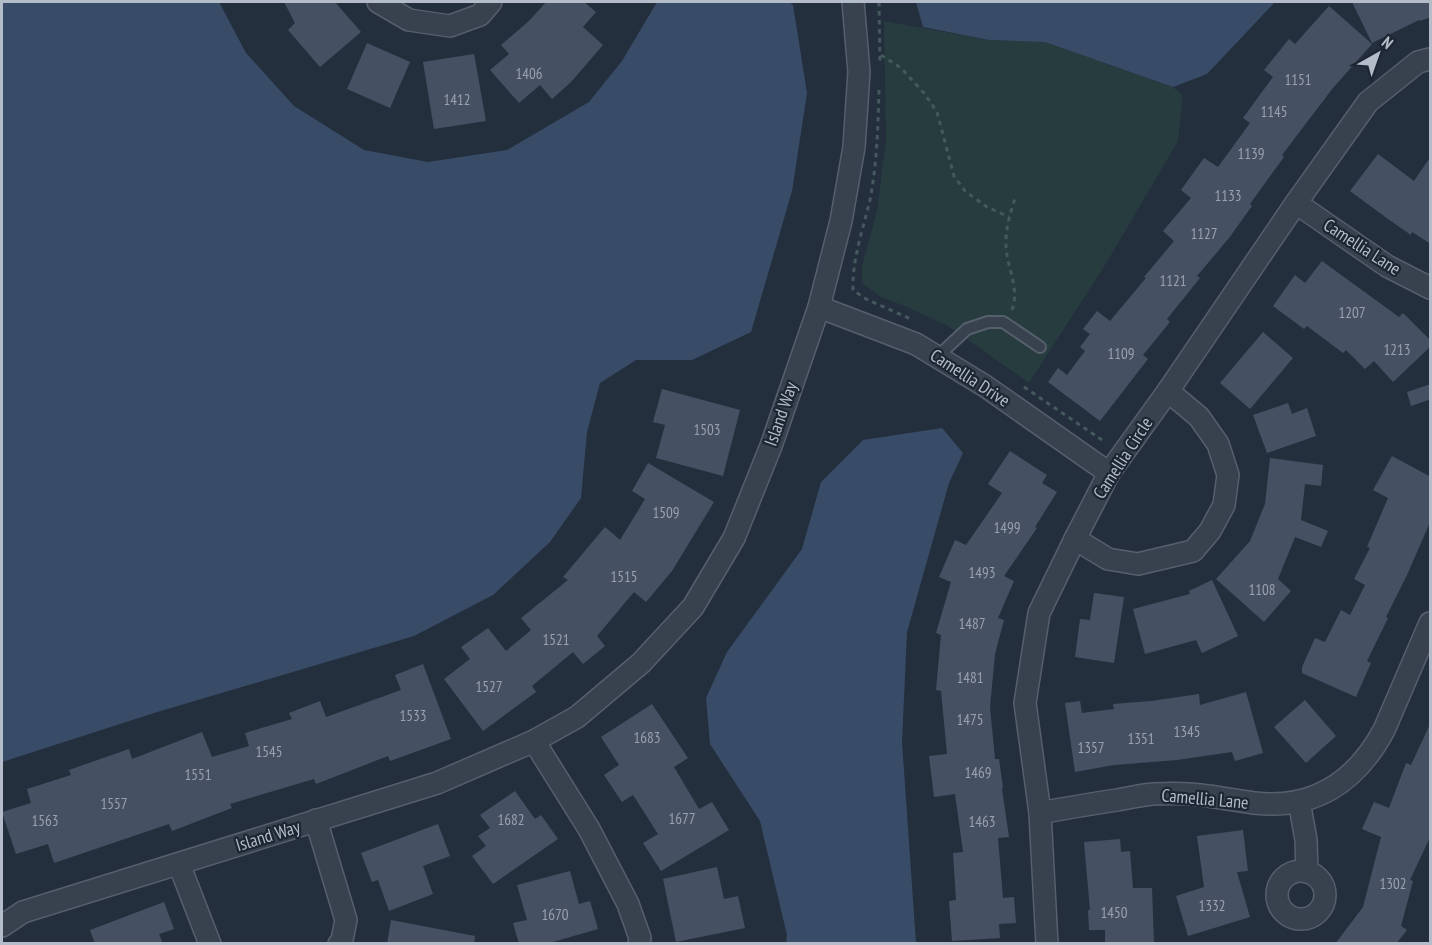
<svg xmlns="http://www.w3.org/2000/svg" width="1432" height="945" font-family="'PT Sans Narrow',sans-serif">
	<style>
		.green { fill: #263c3f }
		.water { fill: #394c67 }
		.building { fill: #455162 }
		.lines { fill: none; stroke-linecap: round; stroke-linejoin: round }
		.lane-casing { stroke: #565f6c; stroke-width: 14 }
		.street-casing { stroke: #565f6c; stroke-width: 24 }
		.path { stroke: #44595c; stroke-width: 3; stroke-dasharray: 4.5 4.5; stroke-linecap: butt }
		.lane { stroke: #38414e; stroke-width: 10 }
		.street { stroke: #38414e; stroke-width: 21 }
		.labels { text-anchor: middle; stroke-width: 4.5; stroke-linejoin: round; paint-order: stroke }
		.number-label { font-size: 15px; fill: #98a1af }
		.street-label { font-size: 18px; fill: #b4bcc9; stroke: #1d2633 }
	</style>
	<rect width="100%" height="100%" fill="#242f3e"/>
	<polygon class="green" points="884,21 989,40 1045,42 1173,87 1183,96 1178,141 1107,262 1029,383 948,326 907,307 881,297 862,283 862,267 877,211 886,140"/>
	<g class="water">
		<polygon points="2,2 219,2 246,53 294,106 364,150 428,162 507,150 589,102 622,61 657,2 789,2 793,5 807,93 792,191 751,332 692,360 636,360 600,383 587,432 581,498 550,542 493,595 414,636 154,713 2,762"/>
		<polygon points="916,2 1275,2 1207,74 1173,87 1045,42 989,40 923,27"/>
		<polygon points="942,428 963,453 949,483 907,632 902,742 916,943 786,943 787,935 760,821 710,744 706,698 727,652 802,549 821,482 863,440"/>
	</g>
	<g class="building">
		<polygon points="284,2 335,2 361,32 320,67 288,30 295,23"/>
		<polygon points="546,2 584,2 596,12 583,27 603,45 571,82 552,99 540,85 519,103 490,70 509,54 501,45 530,20"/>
		<polygon points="1352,2 1431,2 1431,17 1420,21 1419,20 1372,43"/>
		<polygon points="1329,6 1372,44 1333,88 1282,155 1284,157 1250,204 1252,206 1229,238 1197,276 1200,278 1167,319 1170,322 1143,355 1148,359 1100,421 1048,382 1058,368 1067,375 1085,351 1080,347 1090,334 1083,329 1097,311 1110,321 1146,278 1144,277 1174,241 1163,231 1191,198 1181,190 1204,158 1218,167 1250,123 1243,118 1273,77 1264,70 1289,39 1295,44"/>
		<polygon points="367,43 410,62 390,108 347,89"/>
		<polygon points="474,54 486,121 434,129 423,62"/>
		<polygon points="1378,154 1414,181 1431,156 1431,244 1412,232 1411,235 1388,219 1350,191"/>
		<polygon points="1322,261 1399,317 1403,313 1431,341 1431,346 1393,382 1374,361 1365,369 1346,350 1343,353 1307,326 1304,329 1273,306 1295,275 1305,283"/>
		<polygon points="1263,332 1293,358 1250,409 1220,383"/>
		<polygon points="1431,384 1431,399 1411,406 1407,392"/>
		<polygon points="662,389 740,410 723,476 656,458 665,425 653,422"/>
		<polygon points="1288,403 1292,414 1307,408 1316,436 1267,453 1253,415"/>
		<polygon points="1010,451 1047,475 1042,483 1057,492 1035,527 1037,528 1004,576 1014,581 998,618 1004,620 995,654 990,707 995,759 999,759 1003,788 1002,789 1009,837 998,838 1003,898 1014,897 1016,923 999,924 1000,938 952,941 949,901 956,900 953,853 963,852 955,794 934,797 929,756 947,754 941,691 936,690 941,635 936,633 951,582 939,577 955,540 966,545 1002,493 988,484"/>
		<polygon points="1392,456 1431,477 1431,520 1407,575 1386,617 1388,618 1367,661 1371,663 1356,697 1302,673 1302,667 1315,638 1325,642 1341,610 1350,615 1365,585 1354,579 1370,548 1367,547 1388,498 1373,490"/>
		<polygon points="1270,458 1323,465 1321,486 1305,484 1301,520 1328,531 1321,547 1295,537 1278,579 1291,591 1264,622 1216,579 1250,541 1265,504"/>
		<polygon points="648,463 714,502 672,571 646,602 634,592 597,636 605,646 583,664 573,652 532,686 536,692 483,731 444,679 470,659 461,647 488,628 506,651 531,630 521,618 568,580 563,577 605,527 620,540 645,499 632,491"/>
		<polygon points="1212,580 1238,636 1202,653 1196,640 1145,654 1133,609 1190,594 1189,591"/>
		<polygon points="1094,593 1124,597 1114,663 1075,657 1080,619 1090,620"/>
		<polygon points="423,664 451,739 390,761 388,756 316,784 314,779 230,804 232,808 172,831 169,824 54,863 48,844 16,854 2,812 31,803 27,789 71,775 69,770 129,749 132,759 202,732 212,757 249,746 245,733 292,719 289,713 320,701 326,717 401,690 395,675"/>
		<polygon points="1246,692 1263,753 1235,761 1232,752 1177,760 1114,765 1075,772 1065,703 1080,701 1082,713 1114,709 1113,704 1151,701 1199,694 1200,705"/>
		<polygon points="1305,700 1336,736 1306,763 1274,727"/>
		<polygon points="652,704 688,758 674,767 699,809 712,802 729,830 661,871 643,843 658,834 633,795 622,802 604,775 619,765 601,737"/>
		<polygon points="1431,722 1431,835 1410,880 1413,881 1401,926 1407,930 1396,944 1335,944 1363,907 1381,837 1362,829 1374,802 1389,808 1406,763 1411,765"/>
		<polygon points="515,791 535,819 541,815 558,839 493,884 472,856 486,846 478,836 490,828 480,815"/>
		<polygon points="438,824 450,856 423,866 433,894 389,911 378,880 372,882 361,853"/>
		<polygon points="1243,830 1248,871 1237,872 1250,917 1188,936 1176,896 1204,887 1197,836"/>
		<polygon points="1120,839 1121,852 1130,851 1133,888 1152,888 1154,944 1105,944 1105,930 1089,930 1088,910 1090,910 1084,842"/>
		<polygon points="717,867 724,899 738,896 745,928 676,942 663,879"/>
		<polygon points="570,871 579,904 590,901 598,929 546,944 519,944 513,923 527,920 517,885"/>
		<polygon points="164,902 174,929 159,934 163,944 95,944 90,930"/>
		<polygon points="391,920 475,936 474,944 387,944"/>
	</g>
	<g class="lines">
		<defs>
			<polyline id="lane" points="937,357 967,329 988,322 1003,322 1040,347"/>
			<g id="street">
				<polyline points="378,2 409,20 450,26 480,15 491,2"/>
				<polyline points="1296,203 1387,266 1430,288"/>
				<polyline points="819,307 916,344 985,386 1109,473"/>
				<polyline points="1075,539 1108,559 1138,564 1193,551 1210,531 1224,505 1228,475 1218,444 1199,417 1168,391"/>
				<polyline points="534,741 589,829 628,904 640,938 639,944"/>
				<polyline points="1299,801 1306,840 1307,872"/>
				<path d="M1040 813C1066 808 1091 804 1117 800 1129 798 1141 795 1153 794 1171 793 1191 793 1208 796 1223 798 1238 801 1254 803 1314 810 1356 782 1384 730L1430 623"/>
				<polyline points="316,820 346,920 342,940 339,944"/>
				<polyline points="179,864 210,944"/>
				<circle cx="1301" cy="895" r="24"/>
				<polyline points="2,926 23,912 437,783 534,741 577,717 641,663 693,607 734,538 771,446 819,307 841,221 854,147 859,72 853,2"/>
				<polyline points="1047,944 1040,813 1025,703 1039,613 1075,539 1109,473 1168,391 1296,203 1368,102 1418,62 1430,59"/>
			</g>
		</defs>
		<use href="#lane" class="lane-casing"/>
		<use href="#street" class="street-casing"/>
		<g class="path">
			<polyline points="879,2 880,65"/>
			<polyline points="881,55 901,68 924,93 937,112 954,176 965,191 987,207 1009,217"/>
			<path d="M879 90C878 127 877 163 870 200 863 229 852 260 853 290L866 299 913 320"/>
			<path d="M1012 310C1020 287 1007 269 1006 246 1005 229 1011 211 1016 195"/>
			<polyline points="1024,387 1102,440"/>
		</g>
		<use href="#lane" class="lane"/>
		<use href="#street" class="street"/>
	</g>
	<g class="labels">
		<g class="number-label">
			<text x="529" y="79">1406</text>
			<text x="1298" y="85">1151</text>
			<text x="457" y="105">1412</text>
			<text x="1274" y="117">1145</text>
			<text x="1251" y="159">1139</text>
			<text x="1228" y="201">1133</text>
			<text x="1204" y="239">1127</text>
			<text x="1173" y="286">1121</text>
			<text x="1352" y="318">1207</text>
			<text x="1397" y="355">1213</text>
			<text x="1121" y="359">1109</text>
			<text x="707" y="435">1503</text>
			<text x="666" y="518">1509</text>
			<text x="1007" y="533">1499</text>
			<text x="982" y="578">1493</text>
			<text x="624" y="582">1515</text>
			<text x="1262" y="595">1108</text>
			<text x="972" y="629">1487</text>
			<text x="556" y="645">1521</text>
			<text x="970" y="683">1481</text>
			<text x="489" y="692">1527</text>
			<text x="413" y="721">1533</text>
			<text x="970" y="725">1475</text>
			<text x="1187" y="737">1345</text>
			<text x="647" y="743">1683</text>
			<text x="1141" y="744">1351</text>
			<text x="1091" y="753">1357</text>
			<text x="269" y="757">1545</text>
			<text x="978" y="778">1469</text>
			<text x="198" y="780">1551</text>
			<text x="114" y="809">1557</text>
			<text x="682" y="824">1677</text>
			<text x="511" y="825">1682</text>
			<text x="45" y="826">1563</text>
			<text x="982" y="827">1463</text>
			<text x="1393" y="889">1302</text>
			<text x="1212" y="911">1332</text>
			<text x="1114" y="918">1450</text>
			<text x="555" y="920">1670</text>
		</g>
		<g class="street-label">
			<text transform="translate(1362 247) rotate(33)" y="6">Camellia Lane</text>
			<text transform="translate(970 378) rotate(33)" y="6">Camellia Drive</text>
			<text transform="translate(781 414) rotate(-71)" y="6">Island Way</text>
			<text transform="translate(1123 458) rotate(-57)" y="6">Camellia Circle</text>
			<text transform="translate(1205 799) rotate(5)" y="6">Camellia Lane</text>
			<text transform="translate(268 836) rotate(-17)" y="6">Island Way</text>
		</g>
	</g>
	<rect width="1432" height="945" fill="none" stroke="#b4bcc9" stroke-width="6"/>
	<g transform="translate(1378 54) rotate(40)" stroke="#1d2633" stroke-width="4.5" paint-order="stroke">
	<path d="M0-4.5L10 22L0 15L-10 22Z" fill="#b4bcc9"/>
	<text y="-9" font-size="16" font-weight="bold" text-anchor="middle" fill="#b4bcc9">N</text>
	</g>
</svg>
